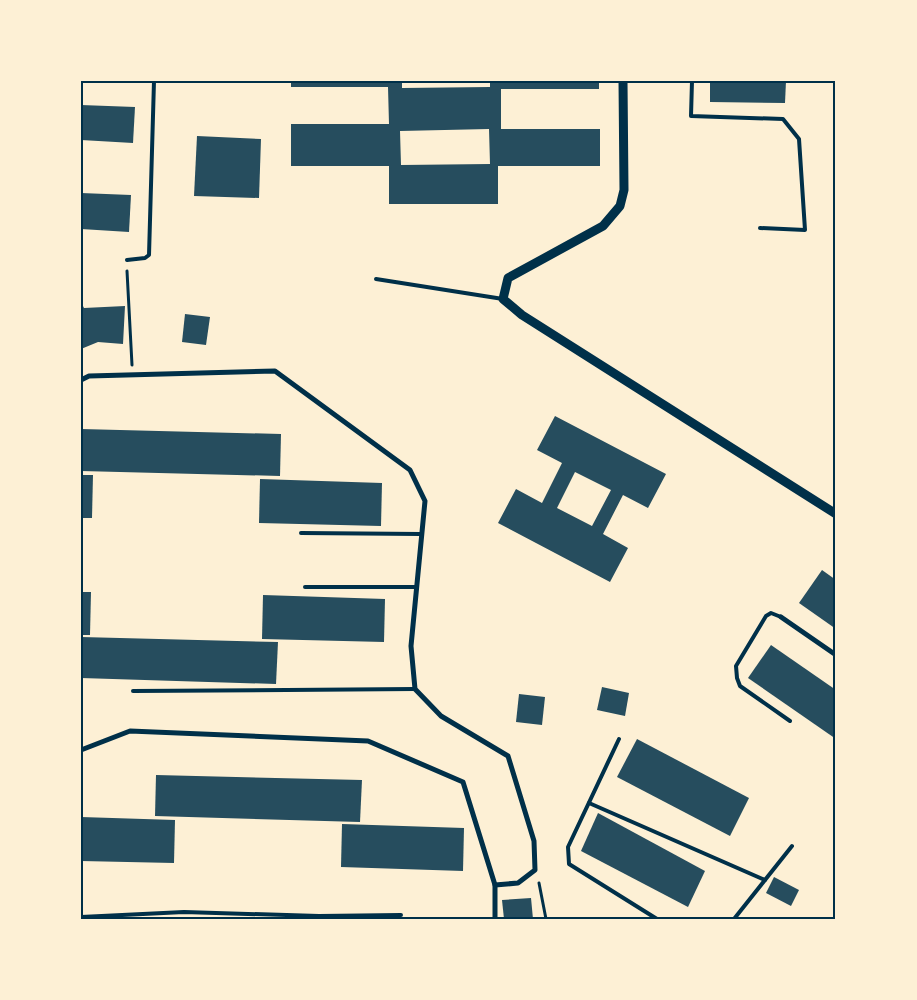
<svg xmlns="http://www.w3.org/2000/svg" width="917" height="1000" font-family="'IBM Plex Sans',sans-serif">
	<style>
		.building { fill: #264d5e; fill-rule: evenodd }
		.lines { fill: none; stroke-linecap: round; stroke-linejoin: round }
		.path { stroke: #003049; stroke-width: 3 }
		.service { stroke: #003049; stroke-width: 4 }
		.minor { stroke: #003049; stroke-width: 5 }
		.tertiary { stroke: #003049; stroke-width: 9 }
		.neatline { fill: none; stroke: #003049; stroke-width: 2 }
	</style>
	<rect width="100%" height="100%" fill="#fdf0d5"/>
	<g class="building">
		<path d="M291 81H402V88L490 87V81H599V89H501V129H600V166H498V204H389V166H291V124H389L388 87H291ZM489 129 490 164 401 165 400 131Z"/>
		<polygon points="710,81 786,81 785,103 710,102"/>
		<polygon points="81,105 135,107 133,143 81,140"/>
		<polygon points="197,136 261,139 259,198 194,196"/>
		<polygon points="81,193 131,195 129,232 81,229"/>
		<polygon points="81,302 84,308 125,306 123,344 98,342 81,349"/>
		<polygon points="185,314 210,317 206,345 182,342"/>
		<path d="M555 416 666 474 648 508 623 495 603 534 628 548 610 582 498 523 516 489 542 503 562 463 537 450ZM575 472 611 490 592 526 557 508Z"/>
		<polygon points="81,429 281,434 280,476 81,471"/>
		<polygon points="81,475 93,475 92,518 81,518"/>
		<polygon points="260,479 382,483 381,526 259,523"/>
		<polygon points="822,570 836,580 836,629 799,603"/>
		<polygon points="81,592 91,592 90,635 81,635"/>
		<polygon points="263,595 385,599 384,642 262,639"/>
		<polygon points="81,637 278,642 276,684 81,678"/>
		<polygon points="771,645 836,690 836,739 748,678"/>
		<polygon points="602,687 629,693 625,716 597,710"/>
		<polygon points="519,694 545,697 542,725 516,722"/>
		<polygon points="637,739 749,798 730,836 617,777"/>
		<polygon points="156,775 362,780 360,822 155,816"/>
		<polygon points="598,813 705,871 688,907 581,851"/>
		<polygon points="81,817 175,820 174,863 81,861"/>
		<polygon points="342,824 464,828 463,871 341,867"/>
		<polygon points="774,877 799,890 791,906 766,893"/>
		<polygon points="531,898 533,919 504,919 502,900"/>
	</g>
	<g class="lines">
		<g class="path">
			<polyline points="127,271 132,365"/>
			<polyline points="539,883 546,919"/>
		</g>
		<g class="service">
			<polyline points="692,81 691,116 783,119 799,139 805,230 760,228"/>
			<polyline points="127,260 145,258 149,255 154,81"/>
			<polyline points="376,279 503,299"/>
			<polyline points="301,533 421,534"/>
			<polyline points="305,587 415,587"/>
			<polyline points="781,617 771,613 766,616 736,666 737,678 740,686 790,721"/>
			<polyline points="133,691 415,689"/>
			<polyline points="619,739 568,847 569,864 657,919"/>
			<polyline points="589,803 765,880"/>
			<polyline points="81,917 184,912 319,916 401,915"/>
			<polyline points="734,919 792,846"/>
		</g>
		<g class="minor">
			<polyline points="81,380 89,376 275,371 410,470 425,501 411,646 415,689 441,716 508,756 534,841 535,870 518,883 495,885"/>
			<polyline points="781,617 836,655"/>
			<polyline points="81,750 130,731 368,741 463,782 495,885 495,919"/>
		</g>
		<polyline class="tertiary" points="623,81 624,190 620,206 603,226 508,278 503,299 522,315 836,514"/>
	</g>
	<rect width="917" height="1000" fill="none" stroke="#fdf0d5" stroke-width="165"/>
	<rect x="82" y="82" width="752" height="836" class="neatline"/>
</svg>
